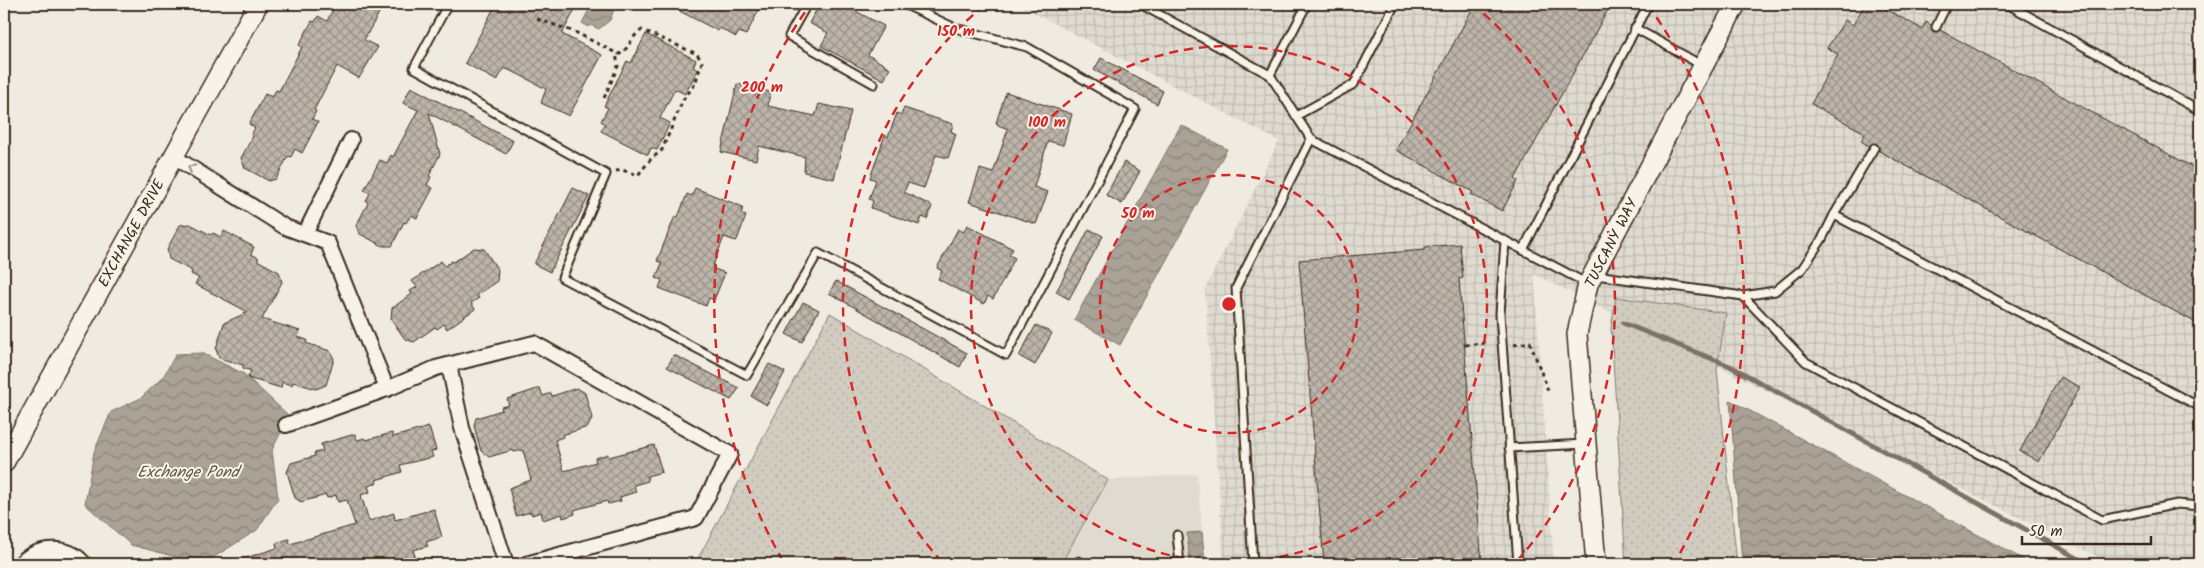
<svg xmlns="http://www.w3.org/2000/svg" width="2204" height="568" font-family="Kalam,sans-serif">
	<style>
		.built { fill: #e0dbd0 }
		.industrial { fill: url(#industrial-grid) }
		.green { fill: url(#green-dots); stroke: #867a6f }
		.water { fill: url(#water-waves); stroke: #7e7266 }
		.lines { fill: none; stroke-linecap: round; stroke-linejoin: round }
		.stream { stroke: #7e7266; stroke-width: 5 }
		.building { fill: url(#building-cross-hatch); stroke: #3b2a1e }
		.lane-casing { stroke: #3b2a1e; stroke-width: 11 }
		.street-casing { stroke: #3b2a1e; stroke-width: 18 }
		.secondary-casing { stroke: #3b2a1e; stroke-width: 22 }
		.path { stroke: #3b2a1e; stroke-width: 3; stroke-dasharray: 4 4; stroke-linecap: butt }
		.lane { stroke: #f7f3e8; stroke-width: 7 }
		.street { stroke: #f7f3e8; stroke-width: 14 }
		.secondary { stroke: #f7f3e8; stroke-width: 19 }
		.oneway { stroke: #998e83 }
		.ring { fill: none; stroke: #d62828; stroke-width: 2.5; stroke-dasharray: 9 6 }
		.labels { text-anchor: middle; stroke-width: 4; stroke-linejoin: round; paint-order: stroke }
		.street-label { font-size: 15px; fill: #3b2a1e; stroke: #f7f3e8 }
		.water-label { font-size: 16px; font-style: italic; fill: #625448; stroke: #f7f3e8 }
		.centre { fill: #d62828; stroke: #f7f3e8; stroke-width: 2.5 }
		.ring-label { font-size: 15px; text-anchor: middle; font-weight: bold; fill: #d62828; stroke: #f7f3e8; stroke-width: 4; stroke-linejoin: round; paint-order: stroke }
	</style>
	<defs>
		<pattern id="industrial-grid" width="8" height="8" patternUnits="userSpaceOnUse" patternTransform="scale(1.25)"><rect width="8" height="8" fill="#e0dbd0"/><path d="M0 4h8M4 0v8" fill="none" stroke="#c1bcb2"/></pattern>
		<pattern id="green-dots" width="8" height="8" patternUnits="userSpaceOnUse" patternTransform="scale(1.25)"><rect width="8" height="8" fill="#d1cbc0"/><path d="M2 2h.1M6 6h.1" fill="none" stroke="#b4aea5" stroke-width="1.8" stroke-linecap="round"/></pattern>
		<pattern id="water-waves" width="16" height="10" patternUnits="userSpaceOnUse" patternTransform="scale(1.25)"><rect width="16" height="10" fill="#aaa296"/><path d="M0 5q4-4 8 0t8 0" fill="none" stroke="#8c847a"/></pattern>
		<pattern id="building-cross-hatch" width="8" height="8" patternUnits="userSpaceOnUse" patternTransform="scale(1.25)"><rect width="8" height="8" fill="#bdb5aa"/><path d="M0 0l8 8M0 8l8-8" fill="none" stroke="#9b938a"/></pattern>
	</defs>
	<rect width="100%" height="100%" fill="#efebe0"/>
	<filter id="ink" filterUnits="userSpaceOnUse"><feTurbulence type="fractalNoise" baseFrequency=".02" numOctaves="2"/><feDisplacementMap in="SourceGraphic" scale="10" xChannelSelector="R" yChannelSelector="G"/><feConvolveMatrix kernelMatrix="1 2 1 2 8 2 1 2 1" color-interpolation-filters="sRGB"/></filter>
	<g filter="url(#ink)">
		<polygon class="built" points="1197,474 1205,564 1061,564 1108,480"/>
		<polygon class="industrial" points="1017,4 2200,4 2200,564 2112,564 1534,274 1554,564 1224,564 1205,289 1279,141"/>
		<g class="green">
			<polygon points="1616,297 1726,313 1717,369 1737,564 1626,564 1611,328"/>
			<polygon points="830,313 1108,480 1061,564 695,564"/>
		</g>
		<g class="water">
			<polygon points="592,4 616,4 610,20 599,29 590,25 589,27 582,23"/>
			<polygon points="1181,125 1227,149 1120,345 1074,320"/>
			<polygon points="202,353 244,374 289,416 272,450 278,498 257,530 203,564 131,545 85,504 94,452 111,412 141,398 163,377 176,354"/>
			<polygon points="1730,400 2028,562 2028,564 1742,564"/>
			<polygon points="1202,532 1205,564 1190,564 1187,533"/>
		</g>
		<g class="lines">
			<polyline class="stream" points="1623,323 1730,366 2088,564"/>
		</g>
		<g class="building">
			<polygon points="336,4 384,4 364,40 378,47 359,78 337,66 314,110 316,111 312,119 318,122 302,153 295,149 291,157 288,156 276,179 269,181 245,168 241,158 253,136 251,135 255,128 249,124 265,94 272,97 276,90 279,91 302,47 299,45 312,21 315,22 318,16 327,21"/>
			<polygon points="496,4 578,4 562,34 602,55 569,116 541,103 546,89 518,74 504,68 497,81 465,63"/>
			<polygon points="666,4 762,4 746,35 739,32 736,37 720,28 718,31"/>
			<polygon points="820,4 842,4 884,26 868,55 890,68 884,80 821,46 828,33 809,23"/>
			<polygon points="1475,4 1611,4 1515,179 1518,181 1502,211 1471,194 1473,192 1396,150"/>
			<polygon points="1865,4 1877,4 1922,29 1926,22 1931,25 1933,32 1940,30 2200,171 2200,325 1879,151 1879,146 1876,143 1869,146 1861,141 1865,133 1811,104 1838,54 1827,48 1845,20 1853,25"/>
			<polygon points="646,34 696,60 693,67 698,70 685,94 675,89 660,118 670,123 657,150 651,148 648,155 601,131 605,124 601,121 608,108 604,106 627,61 631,63"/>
			<polygon points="1101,58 1163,91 1157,104 1094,70"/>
			<polygon points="737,84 770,92 768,106 815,116 819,104 851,111 834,179 804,172 805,157 759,146 756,160 721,152"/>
			<polygon points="411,87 513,141 506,154 429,113 440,154 429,176 431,177 427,185 433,188 417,218 411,215 406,223 404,222 392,246 383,246 360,234 356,226 368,203 366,201 370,193 364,190 380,160 387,163 391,155 393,157 418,110 403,103"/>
			<polygon points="1006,92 1072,114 1063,145 1048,141 1039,170 1034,187 1048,192 1036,224 969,202 980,169 993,173 1008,129 998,125 998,124 996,123"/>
			<polygon points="904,108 953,124 951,131 956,134 948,158 936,155 924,188 908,183 904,192 932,206 927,219 922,217 919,225 871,208 873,201 869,199 876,180 870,178 885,135 888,137 897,113 901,115"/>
			<polygon points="1124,162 1140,171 1122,204 1106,195"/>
			<polygon points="573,188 589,196 550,272 534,264"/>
			<polygon points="695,188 743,207 741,214 746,216 737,240 736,241 724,237 712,268 725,273 714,300 709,298 706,306 659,288 662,280 656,278 662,263 657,261 675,216 678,217 687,194 692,196"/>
			<polygon points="190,224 211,235 213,233 221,237 224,231 254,247 251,254 259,258 257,260 279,272 282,282 262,319 300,331 298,337 307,340 306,343 330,351 334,359 326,385 316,389 293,382 292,385 282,382 281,388 248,378 251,371 243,368 243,365 219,358 216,349 224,323 248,312 195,284 199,278 191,274 192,271 169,259 167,249 180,225"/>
			<polygon points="967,225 1013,249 1009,255 1015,258 993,299 988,296 984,304 938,279 942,271 937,268 958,229 964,232"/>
			<polygon points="1089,229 1103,236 1069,299 1056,292"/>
			<polygon points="1460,244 1463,278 1459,279 1482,564 1324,564 1299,260 1425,250 1425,247"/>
			<polygon points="474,248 484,249 498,270 497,281 477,295 479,298 471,303 475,309 447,329 444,324 437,329 435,327 414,342 405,339 391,319 392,308 412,294 410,291 417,287 412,281 441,261 445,266 452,261 454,262"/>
			<polygon points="836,281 967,353 960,367 829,293"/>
			<polygon points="803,302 819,310 802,342 786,334"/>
			<polygon points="1036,325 1052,333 1035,365 1019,356"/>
			<polygon points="674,355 739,388 731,400 667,367"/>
			<polygon points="769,364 785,372 767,405 751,396"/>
			<polygon points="2060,377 2080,387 2039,462 2020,451"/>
			<polygon points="540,388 543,396 551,393 552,396 577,388 585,393 592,418 588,427 562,435 563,437 555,440 564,471 596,462 595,458 608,454 609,457 654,445 662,472 647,476 648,481 634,485 636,492 620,497 621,501 608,504 607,501 574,510 575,514 563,518 562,514 543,520 541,512 532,515 531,512 516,516 509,488 531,480 523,450 514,452 513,450 489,457 481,451 474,426 476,418 502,410 501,407 509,405 507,399"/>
			<polygon points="429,427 436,450 431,452 433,457 400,465 402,472 376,480 377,483 368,486 370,492 361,495 369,521 394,513 395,520 434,509 442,537 426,542 428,546 413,550 415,556 406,559 407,564 236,564 236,561 277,548 276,543 289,539 290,544 355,525 347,500 338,502 336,495 327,498 326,495 301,502 295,498 287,472 291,463 315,456 314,453 323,451 321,444 355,434 357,440 365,438 366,440 392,433 393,437"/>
		</g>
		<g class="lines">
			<defs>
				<g id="lane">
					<polyline points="448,4 414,68 606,174 562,278 747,375 818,253 1006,355 1135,109 1027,47 955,28 904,4"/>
					<polyline points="807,4 789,36 874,84"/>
					<polyline points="1140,4 1270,75 1311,139 1588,284"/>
					<polyline points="2007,4 2200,111"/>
					<polyline points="1936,27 1947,4"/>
					<polyline points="1635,28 1703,66"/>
					<polyline points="1270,75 1307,4"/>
					<polyline points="1296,116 1354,84 1395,4"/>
					<polyline points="1834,215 2200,407"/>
					<polyline points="1505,241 1500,314 1518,564"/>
					<polyline points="1523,250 1648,4"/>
					<polyline points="1596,275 1743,296 1775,291 1802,269 1822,239 1834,215 1874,148"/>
					<polyline points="1743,296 1806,362 2102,520 2177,504 2200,506"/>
					<polyline points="1509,448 1586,444"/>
					<polyline points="1177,535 1180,564"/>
					<polyline points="1079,561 1079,564"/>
					<polyline points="1253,564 1236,288 1311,139"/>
				</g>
				<g id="street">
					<polyline points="174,157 285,227 328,243 387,389 436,368 534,343 730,454 696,518 526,564"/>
					<polyline points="305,234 351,140"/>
					<polyline points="449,365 462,428 506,564"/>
					<polyline points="286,425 387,389"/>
					<path d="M20 564C36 546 69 544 84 564"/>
				</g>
				<g id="secondary">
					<polyline points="4,463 258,4"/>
					<polyline points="1596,564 1577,334 1588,284 1736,4"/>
				</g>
			</defs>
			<use href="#lane" class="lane-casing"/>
			<use href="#street" class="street-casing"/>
			<use href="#secondary" class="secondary-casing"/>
			<g class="path">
				<path d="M537 19 575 32 616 53 620 54C630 48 631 36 642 30L697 54 702 62 695 84 683 100 662 150 651 159 638 175 622 170 616 171"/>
				<polyline points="604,98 618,66 616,53"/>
				<polyline points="1465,345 1486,343"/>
				<polyline points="1514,345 1530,342 1549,393"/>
			</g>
			<use href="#lane" class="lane"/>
			<use href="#street" class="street"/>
			<use href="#secondary" class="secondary"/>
		</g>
		<defs><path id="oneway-chevron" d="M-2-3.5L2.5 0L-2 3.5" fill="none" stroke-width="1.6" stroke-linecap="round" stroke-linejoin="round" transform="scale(1.25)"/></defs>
		<use class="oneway" href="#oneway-chevron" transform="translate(191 168) rotate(-148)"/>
	</g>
	<g class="ring">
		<circle cx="1229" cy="304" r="129"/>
		<circle cx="1229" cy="304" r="258"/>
		<path d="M942 562A386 386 0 0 1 986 4M1472 4A386 386 0 0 1 1516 562"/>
		<path d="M783 561A515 515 0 0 1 810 5M1648 5A515 515 0 0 1 1675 562"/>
	</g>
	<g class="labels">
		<g class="street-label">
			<text transform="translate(131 233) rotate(-61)" y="5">EXCHANGE DRIVE</text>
			<text transform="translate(1611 243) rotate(-63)" y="5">TUSCANY WAY</text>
		</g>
		<g class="water-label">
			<text x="188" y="477">Exchange Pond</text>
		</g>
	</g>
	<circle cx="1229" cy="304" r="8" class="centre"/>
	<g class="ring-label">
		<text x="956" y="36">150 m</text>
		<text x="762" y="92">200 m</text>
		<text x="1047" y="127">100 m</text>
		<text x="1138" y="218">50 m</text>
	</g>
	<rect width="2204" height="568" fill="none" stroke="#f7f3e8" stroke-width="20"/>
	<rect x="10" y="10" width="2184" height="548" fill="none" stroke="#3b2a1e" stroke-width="2" filter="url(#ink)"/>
	<path d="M2022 536v8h129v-8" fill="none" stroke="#3b2a1e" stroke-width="2.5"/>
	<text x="2029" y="536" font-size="15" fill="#3b2a1e" stroke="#f7f3e8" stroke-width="4" paint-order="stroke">50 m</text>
</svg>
